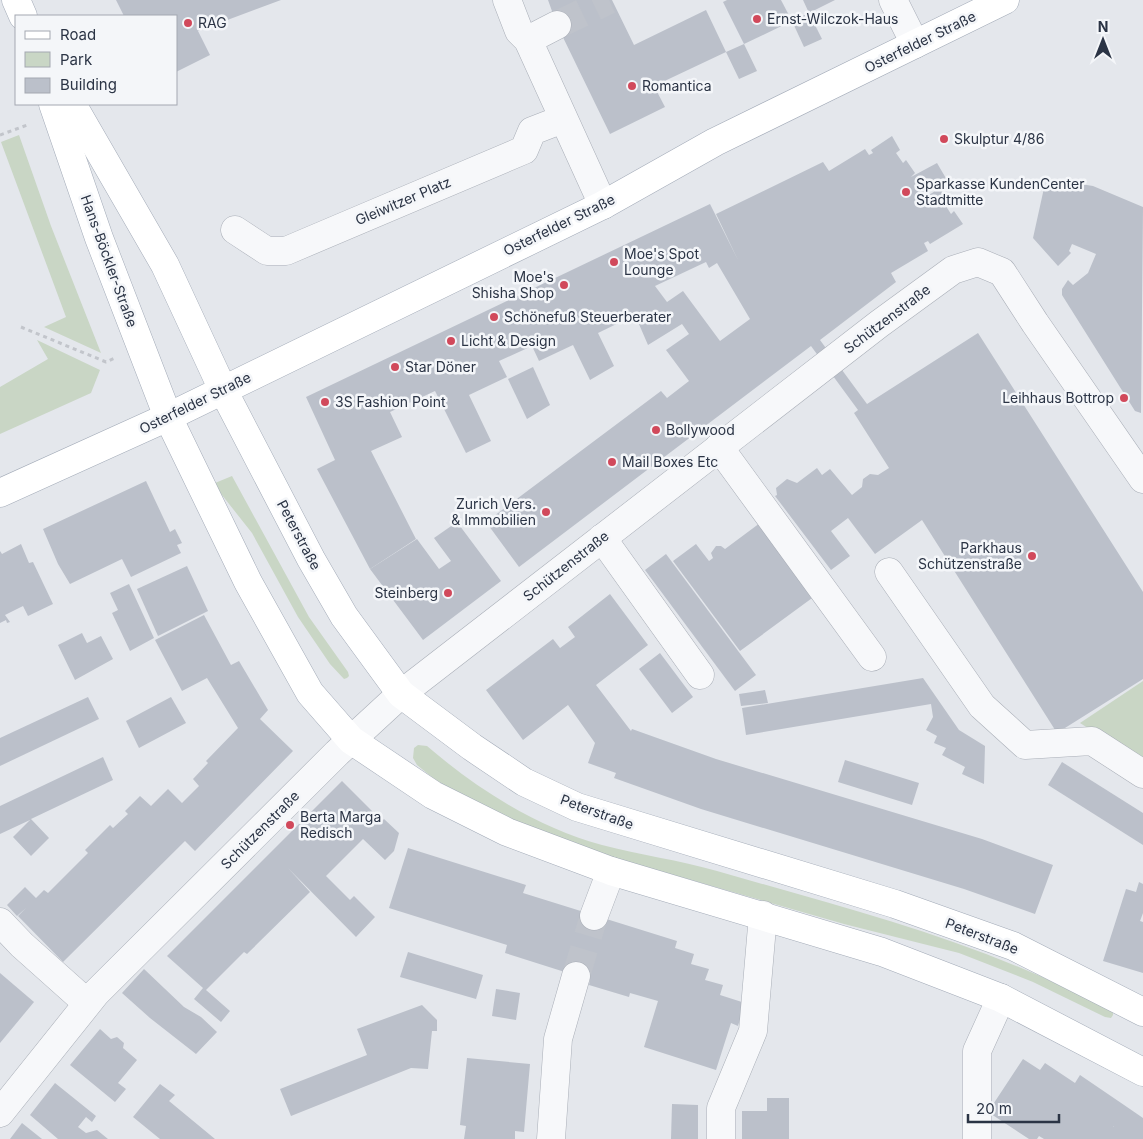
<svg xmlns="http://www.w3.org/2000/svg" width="1143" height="1139" font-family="Inter,sans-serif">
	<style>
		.green { fill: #c9d6c5 }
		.building { fill: #bbc0ca; fill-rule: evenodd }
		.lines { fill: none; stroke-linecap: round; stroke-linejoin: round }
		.minor-tunnel { stroke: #bfc3cb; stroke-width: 28; stroke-dasharray: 28 14; stroke-linecap: butt }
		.minor-casing { stroke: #a9aeb7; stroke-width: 29 }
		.major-casing { stroke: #a3abb8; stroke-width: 29 }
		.path { stroke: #c2c5cb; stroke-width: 3; stroke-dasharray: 4 4; stroke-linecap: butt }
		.minor { stroke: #f7f8fa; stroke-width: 28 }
		.major { stroke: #fff; stroke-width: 28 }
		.poi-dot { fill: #d1495b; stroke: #f4f6f9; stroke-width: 2 }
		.labels { text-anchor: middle; stroke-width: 5; stroke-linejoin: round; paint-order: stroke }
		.poi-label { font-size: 14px; fill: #2b3445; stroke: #f4f6f9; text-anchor: start }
		.street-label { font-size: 14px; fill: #2b3445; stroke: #f4f6f9 }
	</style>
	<rect width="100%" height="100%" fill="#e4e7ec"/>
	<g class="green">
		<polygon points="19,135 51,226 101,353 44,327 66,317 1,142"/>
		<polygon points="37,340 100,370 91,393 0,434 0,387 48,359"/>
		<polygon points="232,476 309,617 348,672 349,676 347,678 344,679 330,664 298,617 252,533 218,490 215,483"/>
		<polygon points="1143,681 1143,763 1080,723"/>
		<path d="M418 745 427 746C477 789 538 828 602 845 640 855 679 860 717 871 852 910 990 944 1113 1012V1015L1111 1018 1105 1017 1033 982 959 953 844 924 618 859 553 838 468 799 439 783 417 765 413 758 414 748Z"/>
	</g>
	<g class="building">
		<polygon points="116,0 281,0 198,31 210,55 176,72 176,16 124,16"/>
		<polygon points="548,0 612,0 634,45 706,10 726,52 744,44 757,71 739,79 726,52 654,86 665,107 610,134 557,25"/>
		<polygon points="727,0 781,0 792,21 744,44 723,2"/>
		<polygon points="803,0 835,0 809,13 822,39 804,47 792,21 809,13"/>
		<path d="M892 136 900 150 896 153 903 163 906 160 915 173 911 177 937 163 947 180 926 193 924 198 940 188 948 201 944 203 951 214 954 211 963 224 930 244 928 241 924 243 928 251 891 273 896 282 820 340 867 404 978 333 1143 592V679L1057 733 922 520 875 554 848 518 831 531 850 556 831 570 775 496 777 495 776 488 787 479 797 483 817 468 822 475 830 469 852 495 862 487 863 479 870 474 878 475 889 468 854 413 858 410 811 346 519 567 486 522 661 391 667 398 689 381 666 350 689 334 682 324 648 345 635 315 598 333 614 366 590 380 573 345 539 361 532 346 499 361 507 377 469 395 491 441 466 453 435 391 390 412 402 437 371 451 416 539 370 569 317 469 335 460 306 397 710 204 738 260 716 214 823 162 829 171 865 149 869 155 873 153 871 150ZM706 262 709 268 717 263 750 319 720 341 683 291 667 302 655 286Z"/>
		<polygon points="1055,180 1093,186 1143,207 1141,413 1135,411 1062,295 1062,289 1068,280 1073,285 1088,273 1096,254 1072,244 1069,251 1071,253 1058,266 1033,238 1044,188"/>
		<polygon points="533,367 550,405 527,419 508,379"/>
		<polygon points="146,481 170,532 175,529 182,543 177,545 181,553 131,577 122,559 70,584 58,564 43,529"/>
		<polygon points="764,520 819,593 740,651 673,561 696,544 709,561 713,558 711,553 716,546 721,546 725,549"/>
		<polygon points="457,522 501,581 423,640 370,569 417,539 439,569 451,561 434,538"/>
		<polygon points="21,544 29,563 33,562 53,604 28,616 23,606 5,615 10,622 7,623 6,620 0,623 0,551 2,554"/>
		<polygon points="666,554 756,675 735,691 645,570"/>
		<polygon points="187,566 208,611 158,636 137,589"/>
		<polygon points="129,584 154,638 130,651 112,613 118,610 110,593"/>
		<polygon points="610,594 648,645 596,685 631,731 632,729 716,759 982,839 1053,865 1035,914 964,889 701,809 614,778 616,773 588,763 595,743 568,705 523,740 486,690 553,639 560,648 575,637 568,627"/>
		<polygon points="204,615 231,665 239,661 268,710 260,719 293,751 195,851 185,841 63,962 18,916 26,908 17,916 7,905 25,887 36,898 44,890 48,893 88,853 85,850 110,825 113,828 128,814 125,811 140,796 151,806 168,789 182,803 199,786 193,779 208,763 206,761 238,728 207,678 182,691 155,640"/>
		<polygon points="82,633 87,643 101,636 113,659 75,680 58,645"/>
		<polygon points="660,653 693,697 672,713 639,669"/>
		<polygon points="923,678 959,730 985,746 984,784 962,774 965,767 942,755 946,748 934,743 937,736 926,730 933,717 931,704 746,735 742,708"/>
		<polygon points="765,690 768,703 741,706 739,694"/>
		<polygon points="88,697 99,719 0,766 0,738"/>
		<polygon points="171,697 186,723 139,748 126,721"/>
		<polygon points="103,757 113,780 31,819 49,838 31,856 13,837 30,820 0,834 0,806"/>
		<polygon points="845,760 919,783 912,805 838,782"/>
		<polygon points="1062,762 1143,813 1143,845 1048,785"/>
		<polygon points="342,781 382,821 384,819 399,833 394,851 385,860 363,839 326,876 350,900 354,896 375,917 356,937 288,868 310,892 247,954 244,952 206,990 230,1011 221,1022 194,999 203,988 167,956"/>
		<polygon points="408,848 526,885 523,893 677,941 675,948 694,954 691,964 709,969 705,980 723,985 720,995 745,1003 738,1026 731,1023 716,1070 644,1047 658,1001 630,993 629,997 589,985 590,980 505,953 507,945 389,908"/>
		<polygon points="1139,882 1143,884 1143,913 1140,921 1143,922 1143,973 1103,961 1126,889 1136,892"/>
		<polygon points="408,952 483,975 476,999 400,977"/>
		<polygon points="144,969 184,1007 201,1017 217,1032 196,1054 150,1018 122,993"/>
		<polygon points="0,973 34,1002 0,1043"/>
		<polygon points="496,989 520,993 516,1020 492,1016"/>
		<polygon points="422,1005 437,1020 437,1031 432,1031 428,1069 411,1068 291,1116 280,1089 367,1055 357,1029"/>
		<polygon points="100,1029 111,1039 117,1037 124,1043 123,1048 137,1060 118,1083 126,1089 115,1102 70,1065"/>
		<polygon points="467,1058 530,1064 524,1132 515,1131 515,1139 464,1139 466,1126 460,1125"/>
		<polygon points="1023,1059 1040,1070 1045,1063 1075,1083 1080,1075 1127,1107 1113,1127 1127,1107 1143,1118 1143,1139 1044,1139 1039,1136 1037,1139 1029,1139 988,1112"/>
		<polygon points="55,1083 96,1116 92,1122 86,1117 78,1127 86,1133 97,1130 108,1139 58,1139 30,1115"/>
		<polygon points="160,1084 175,1095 169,1101 215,1139 160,1139 133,1117"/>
		<polygon points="767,1098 789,1098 789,1139 742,1139 742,1111 767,1111"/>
		<polygon points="672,1104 698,1105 698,1139 671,1139"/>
		<polygon points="22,1123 42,1139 10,1139"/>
	</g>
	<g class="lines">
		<g class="minor-tunnel">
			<polyline points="557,25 609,0"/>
			<polyline points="576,976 594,916"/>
		</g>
		<defs>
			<g id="minor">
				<polyline points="507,0 519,31 528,40 603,205"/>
				<polyline points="893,0 915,44"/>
				<polyline points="528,40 557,25"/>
				<polyline points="235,230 267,251 286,251 524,150 532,131 563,119"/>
				<polyline points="719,447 872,657"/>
				<polyline points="602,538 700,675"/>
				<polyline points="889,572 982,706 1025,745 1092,741 1143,774"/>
				<polyline points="594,916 611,871"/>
				<polyline points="0,922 22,945 87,1003"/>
				<polyline points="0,1113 96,993 337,753 401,694 879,324 953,270 978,262 1002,272 1035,323 1143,479"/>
				<polyline points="551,1139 558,1039 576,976"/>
				<polyline points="721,1139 721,1108 753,1031 763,915"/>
				<polyline points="977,1139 977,1051 1001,998"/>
			</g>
			<g id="major">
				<polyline points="16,0 23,16"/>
				<polyline points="53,104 99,238 168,417 248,582 310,693 351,740 433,795 507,832 611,871 882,952 1001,998 1143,1072"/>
				<polyline points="72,104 165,265 223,390 311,559 344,616 401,694 472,747 524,782 577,807 895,904 1013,946 1143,1012"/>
				<polyline points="0,493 168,417 603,205 715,142 1005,0"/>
			</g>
		</defs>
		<use href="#minor" class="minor-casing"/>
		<use href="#major" class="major-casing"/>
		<g class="path">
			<polyline points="0,135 30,124"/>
			<polyline points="21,327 106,362 115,358"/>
		</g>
		<use href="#minor" class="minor"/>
		<use href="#major" class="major"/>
	</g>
	<g class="poi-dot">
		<circle cx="757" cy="19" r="5"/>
		<circle cx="188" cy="23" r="5"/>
		<circle cx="632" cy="86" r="5"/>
		<circle cx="944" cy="139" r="5"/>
		<circle cx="906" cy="192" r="5"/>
		<circle cx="614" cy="262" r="5"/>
		<circle cx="564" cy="285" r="5"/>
		<circle cx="494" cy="317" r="5"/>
		<circle cx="451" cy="341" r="5"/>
		<circle cx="395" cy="367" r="5"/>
		<circle cx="1124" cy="398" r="5"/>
		<circle cx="325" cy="402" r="5"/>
		<circle cx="656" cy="430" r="5"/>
		<circle cx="612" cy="462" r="5"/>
		<circle cx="546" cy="512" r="5"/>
		<circle cx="1032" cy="556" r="5"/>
		<circle cx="448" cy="593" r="5"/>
		<circle cx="290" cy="825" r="5"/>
	</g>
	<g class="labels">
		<g class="poi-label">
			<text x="767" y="24">Ernst-Wilczok-Haus</text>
			<text x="198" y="28">RAG</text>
			<text x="642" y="91">Romantica</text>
			<text x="954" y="144">Skulptur 4/86</text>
			<text x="916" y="189">Sparkasse KundenCenter<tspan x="916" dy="16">Stadtmitte</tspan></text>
			<text x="624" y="259">Moe's Spot<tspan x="624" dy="16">Lounge</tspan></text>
			<text x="554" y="282" text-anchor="end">Moe's<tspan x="554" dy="16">Shisha Shop</tspan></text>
			<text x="504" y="322">Schönefuß Steuerberater</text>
			<text x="461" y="346">Licht &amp; Design</text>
			<text x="405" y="372">Star Döner</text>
			<text x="1114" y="403" text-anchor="end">Leihhaus Bottrop</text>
			<text x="335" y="407">3S Fashion Point</text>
			<text x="666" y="435">Bollywood</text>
			<text x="622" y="467">Mail Boxes Etc</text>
			<text x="536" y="509" text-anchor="end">Zurich Vers.<tspan x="536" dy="16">&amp; Immobilien</tspan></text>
			<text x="1022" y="553" text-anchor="end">Parkhaus<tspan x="1022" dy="16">Schützenstraße</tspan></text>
			<text x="438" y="598" text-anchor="end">Steinberg</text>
			<text x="300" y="822">Berta Marga<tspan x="300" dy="16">Redisch</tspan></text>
		</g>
		<g class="street-label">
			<text transform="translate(920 42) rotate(-26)" y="5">Osterfelder Straße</text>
			<text transform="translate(403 201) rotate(-23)" y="5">Gleiwitzer Platz</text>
			<text transform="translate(559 225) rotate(-26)" y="5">Osterfelder Straße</text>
			<text transform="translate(109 261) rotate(70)" y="5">Hans-Böckler-Straße</text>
			<text transform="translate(887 319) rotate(-37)" y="5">Schützenstraße</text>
			<text transform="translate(195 403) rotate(-26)" y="5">Osterfelder Straße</text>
			<text transform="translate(299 535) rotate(62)" y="5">Peterstraße</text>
			<text transform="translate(566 566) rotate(-38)" y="5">Schützenstraße</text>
			<text transform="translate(597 812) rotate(20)" y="5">Peterstraße</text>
			<text transform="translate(260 830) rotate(-45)" y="5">Schützenstraße</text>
			<text transform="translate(982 936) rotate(21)" y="5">Peterstraße</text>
		</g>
	</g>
	<rect x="15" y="15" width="162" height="90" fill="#f4f6f9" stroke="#a4a8b1"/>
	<rect x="25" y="31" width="25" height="8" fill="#ffffff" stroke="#a4a8b1"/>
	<text x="60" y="40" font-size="15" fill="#2b3445">Road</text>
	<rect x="25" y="52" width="25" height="15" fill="#c9d6c5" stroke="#a4a8b1"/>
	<text x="60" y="65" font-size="15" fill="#2b3445">Park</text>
	<rect x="25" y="78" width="25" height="15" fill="#bbc0ca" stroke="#a4a8b1"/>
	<text x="60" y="90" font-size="15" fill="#2b3445">Building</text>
	<g transform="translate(1103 40)" stroke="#f4f6f9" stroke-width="4" paint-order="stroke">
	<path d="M0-4L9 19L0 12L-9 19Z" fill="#2b3445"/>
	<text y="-8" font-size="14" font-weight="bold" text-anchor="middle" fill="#2b3445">N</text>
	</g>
	<path d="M968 1114v8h91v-8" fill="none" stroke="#2b3445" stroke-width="2.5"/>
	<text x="976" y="1114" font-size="15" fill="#2b3445" stroke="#f4f6f9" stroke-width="4" paint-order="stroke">20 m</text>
</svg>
